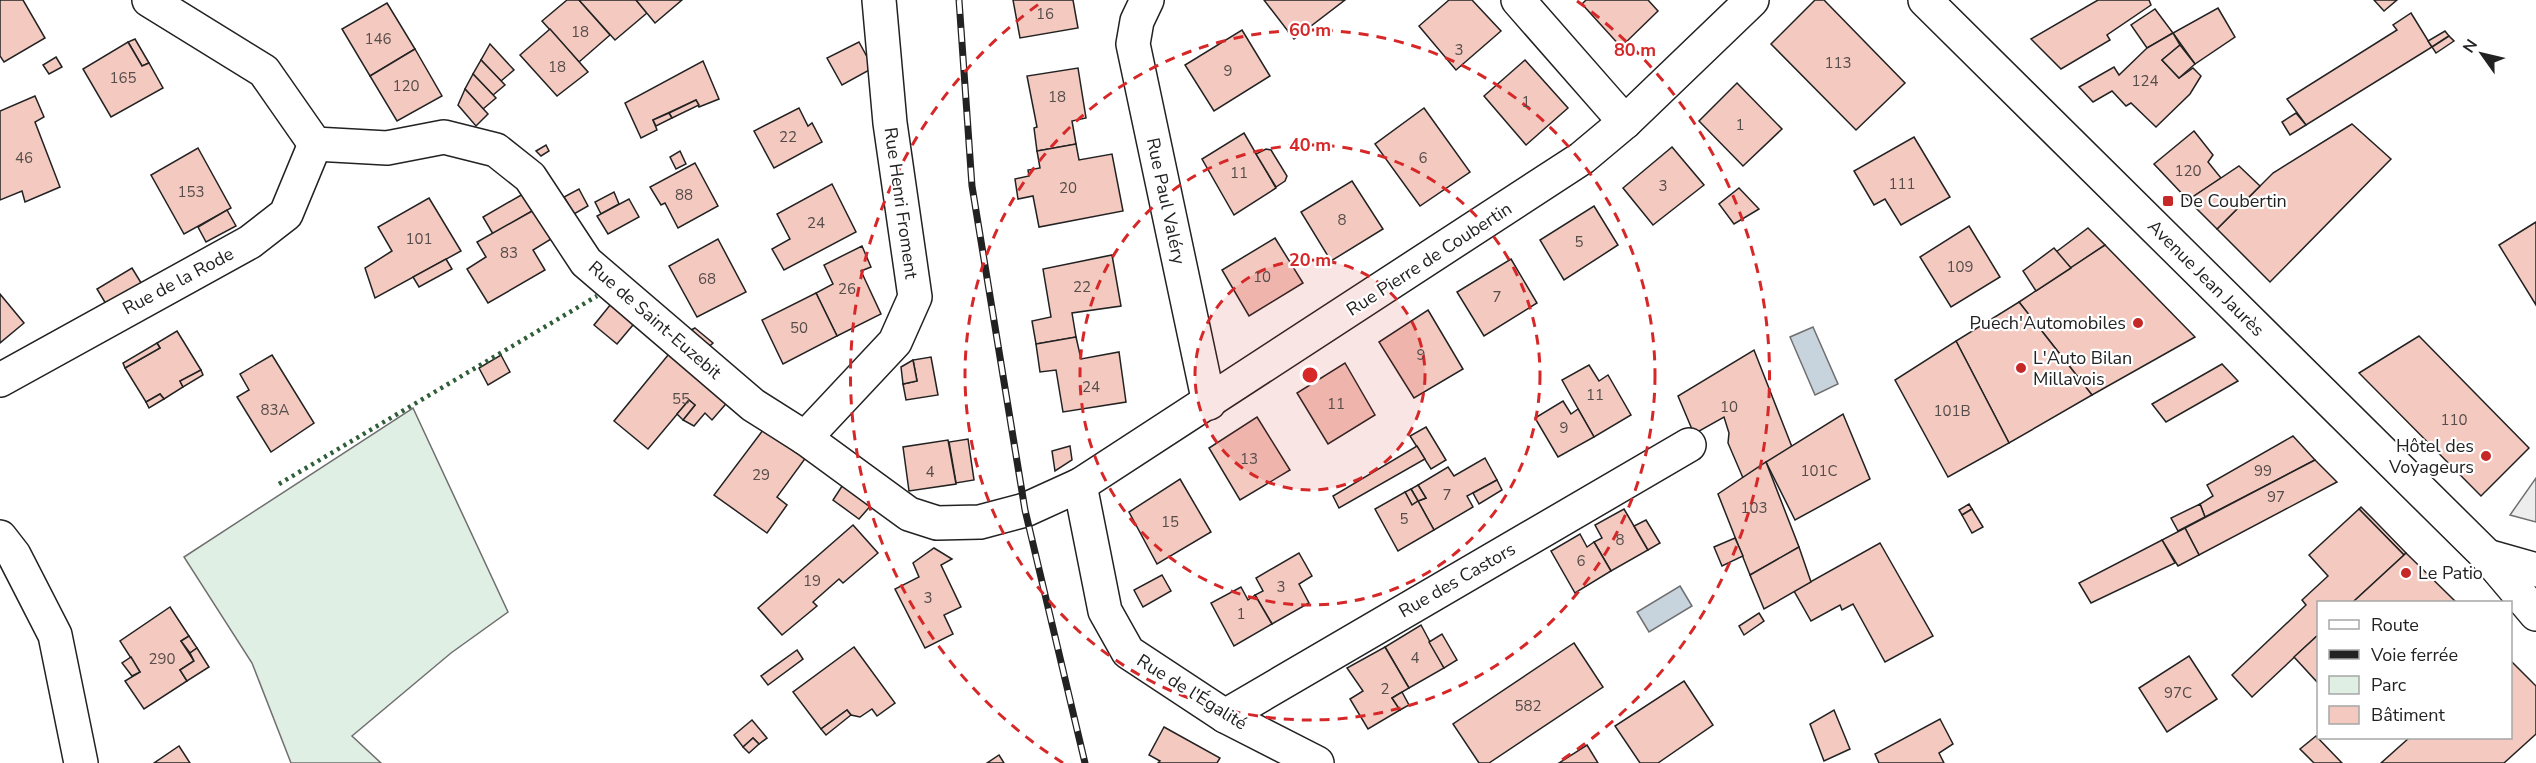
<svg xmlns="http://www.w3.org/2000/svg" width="2536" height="763" font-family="'Nunito Sans',sans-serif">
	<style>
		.green { fill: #e0efe3; stroke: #6f6f6f; stroke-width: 1.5 }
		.parking { fill: #ededed; stroke: #6f6f6f; stroke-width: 1.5 }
		.water { fill: #c7d3dd; stroke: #6f6f6f; stroke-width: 1.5 }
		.building { fill: #f3c9c0; stroke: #222; stroke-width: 1.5 }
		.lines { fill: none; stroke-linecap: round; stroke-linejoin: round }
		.minor-casing { stroke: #222; stroke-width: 36 }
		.major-casing { stroke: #222; stroke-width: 36 }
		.minor { stroke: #fff; stroke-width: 33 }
		.major { stroke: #fff; stroke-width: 33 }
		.rail-casing { stroke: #222; stroke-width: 7 }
		.rail { stroke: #fff; stroke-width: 4.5; stroke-dasharray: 14; stroke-linecap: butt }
		.hedge { stroke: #2f5e38; stroke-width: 4.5; stroke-dasharray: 3 4.5; stroke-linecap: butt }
		.ring { fill: none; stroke: #d62828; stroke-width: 3; stroke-dasharray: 10 8 }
		.poi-dot { fill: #c62828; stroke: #fff; stroke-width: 2 }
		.labels { text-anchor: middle; stroke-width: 4.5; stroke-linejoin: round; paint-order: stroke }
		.number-label { font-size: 15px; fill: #564c4a }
		.street-label { font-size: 18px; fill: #222; stroke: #fff }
		.poi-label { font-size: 18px; fill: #222; stroke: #fff; text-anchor: start }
		.centre { fill: #d62828; stroke: #fff; stroke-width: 3 }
		.ring-label { font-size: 18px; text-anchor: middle; font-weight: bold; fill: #d62828; stroke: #fff; stroke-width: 4.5; stroke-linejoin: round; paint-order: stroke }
	</style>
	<rect width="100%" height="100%" fill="#fff"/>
	<polygon class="green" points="413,408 508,612 451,653 352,736 381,763 291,763 252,663 184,557"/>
	<polygon class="parking" points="2536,478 2536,522 2510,515"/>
	<g class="water">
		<polygon points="1813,327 1838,384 1815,395 1790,337"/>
		<polygon points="1680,586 1692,606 1649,632 1637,612"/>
	</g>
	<g class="building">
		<polygon points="0,0 23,0 45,38 4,62 0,56"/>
		<polygon points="567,0 579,0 610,35 579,62 542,21"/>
		<polygon points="579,0 636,0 647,13 615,40"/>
		<polygon points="636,0 682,0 655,23"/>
		<polygon points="1013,0 1073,0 1078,28 1020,38"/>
		<polygon points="1264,0 1345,0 1294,39"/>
		<polygon points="1449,0 1472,0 1501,31 1456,70 1419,26"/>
		<polygon points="1586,0 1648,0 1658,11 1621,47 1582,4"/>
		<polygon points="1815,0 1824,0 1905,83 1856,130 1771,44"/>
		<polygon points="2098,0 2149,0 2151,5 2107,35 2110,40 2061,69 2031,39"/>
		<polygon points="2374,0 2397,0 2384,11"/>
		<polygon points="387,3 415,49 370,76 342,29"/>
		<polygon points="2218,8 2235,37 2195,64 2173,33"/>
		<polygon points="2155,9 2173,33 2147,48 2131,25"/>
		<polygon points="2411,13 2432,47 2306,125 2287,99 2397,30 2393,25"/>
		<polygon points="550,29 588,72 557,96 520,55"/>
		<polygon points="1242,30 1270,76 1214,111 1185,65"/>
		<polygon points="2445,31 2449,36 2432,47 2428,41"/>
		<polygon points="2173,33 2180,45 2162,60 2179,78 2193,68 2201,76 2190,94 2156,127 2131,103 2126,106 2112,91 2093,102 2079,87 2114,67 2119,75 2147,48"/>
		<polygon points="2449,36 2454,41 2436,53 2432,47"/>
		<polygon points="135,39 149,63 142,66 128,42"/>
		<polygon points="128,42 142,66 149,63 163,88 111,117 83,69"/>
		<polygon points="859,42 873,68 842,85 827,58"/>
		<polygon points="490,44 514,70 501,81 481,60"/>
		<polygon points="2180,45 2195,64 2179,78 2162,60"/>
		<polygon points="415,49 442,96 397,121 370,76"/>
		<polygon points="56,57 62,67 49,74 43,65"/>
		<polygon points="481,60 505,85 493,95 473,74"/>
		<polygon points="1525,60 1568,108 1526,145 1484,96"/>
		<polygon points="703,61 719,99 699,107 696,100 653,120 657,130 641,138 625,103"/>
		<polygon points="1078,68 1086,118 1072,121 1076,144 1037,151 1034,128 1037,127 1027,76"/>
		<polygon points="473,74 496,98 483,109 465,89"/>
		<polygon points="1737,83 1782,129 1743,166 1699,121"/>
		<polygon points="465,89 488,114 476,126 458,105"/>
		<polygon points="35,96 44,117 35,122 60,187 25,202 22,191 0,200 0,111"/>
		<polygon points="696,100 699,105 672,118 669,113"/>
		<polygon points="799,108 808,126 812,123 822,142 774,168 754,131"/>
		<polygon points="1424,108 1470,172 1420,206 1375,144"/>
		<polygon points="669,113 672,118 656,126 653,120"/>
		<polygon points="2296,113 2306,125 2290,135 2282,122"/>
		<polygon points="2352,124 2391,159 2270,282 2217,229 2273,173"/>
		<polygon points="2194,131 2213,155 2208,162 2221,178 2188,200 2154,164"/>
		<polygon points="1244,133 1276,188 1234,215 1202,159"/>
		<polygon points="1914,137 1950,197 1901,225 1885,199 1874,205 1854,171"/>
		<polygon points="1076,144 1079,160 1112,154 1123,211 1039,227 1033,196 1018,199 1015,179 1029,176 1028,170 1040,168 1037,151"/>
		<polygon points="546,145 549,151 541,156 536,151"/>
		<polygon points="1672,147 1704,185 1653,225 1623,188"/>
		<polygon points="198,148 231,208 184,234 151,175"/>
		<polygon points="1266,149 1271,150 1287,176 1285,181 1276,187 1256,154"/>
		<polygon points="680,151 686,164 676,169 670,157"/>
		<polygon points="695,163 718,206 678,228 665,203 661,205 650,187"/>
		<polygon points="2239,166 2260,186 2217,229 2188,200"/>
		<polygon points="1352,181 1383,229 1331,261 1301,212"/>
		<polygon points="832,184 856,232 784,270 772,249 790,239 777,214"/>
		<polygon points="1739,188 1759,209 1734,224 1719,204"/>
		<polygon points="579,189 588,206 574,214 564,197"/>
		<polygon points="614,192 619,204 601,214 595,202"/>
		<polygon points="523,194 534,210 493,234 483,217"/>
		<polygon points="429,198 461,251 375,298 365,268 392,251 378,227"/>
		<polygon points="629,199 639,217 608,234 597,216"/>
		<polygon points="1594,206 1618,245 1564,280 1540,240"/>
		<polygon points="227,210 236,226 206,242 198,227"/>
		<polygon points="534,210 561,233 533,250 545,270 488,303 467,269 486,257 477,242"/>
		<polygon points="2536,222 2536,305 2499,245"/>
		<polygon points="1969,226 2000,277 1951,307 1920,257"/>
		<polygon points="2088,228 2105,245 2071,268 2056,252"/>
		<polygon points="1275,238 1303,283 1249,316 1222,270"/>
		<polygon points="718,239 746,292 697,317 669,266"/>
		<polygon points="2105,245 2195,337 2092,395 2019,302"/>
		<polygon points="862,246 871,267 861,271 881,314 837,336 816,293 833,284 824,265"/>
		<polygon points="2054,248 2071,268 2036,291 2023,271"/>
		<polygon points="1112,255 1121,306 1072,313 1076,337 1036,344 1032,321 1051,317 1043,269"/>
		<polygon points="446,259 452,269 419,287 413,277"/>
		<polygon points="1511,259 1537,303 1484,336 1457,292"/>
		<polygon points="132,268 143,286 106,304 97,289"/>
		<polygon points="816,293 837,336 783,364 762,320"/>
		<polygon points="0,294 24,323 0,343"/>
		<polygon points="615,299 638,319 617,344 594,325"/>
		<polygon points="2019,302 2092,395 2009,443 1956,341"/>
		<polygon points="1428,310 1463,369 1414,398 1379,342"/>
		<polygon points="695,328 713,343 703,352 683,334"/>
		<polygon points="177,331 201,370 180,381 183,387 164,399 160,394 146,402 125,368 160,348 157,343"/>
		<polygon points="2419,336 2529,448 2481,496 2359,373"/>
		<polygon points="1076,337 1081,359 1119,352 1126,402 1063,412 1056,370 1040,372 1036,344"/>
		<polygon points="1956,341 2009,443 1948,477 1895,380"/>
		<polygon points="157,343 160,348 125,368 123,363"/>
		<polygon points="673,349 731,398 712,420 705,413 694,426 683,420 695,405 689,400 648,449 614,421"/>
		<polygon points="1754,350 1792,447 1743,478 1728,443 1729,433 1724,417 1694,434 1678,396"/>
		<polygon points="272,355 314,423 271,452 237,397 249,390 240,374"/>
		<polygon points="501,355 510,372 488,385 479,368"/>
		<polygon points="931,357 938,395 906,400 903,384 917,381 913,360"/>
		<polygon points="913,360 917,381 903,384 901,367"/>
		<polygon points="1345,363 1375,415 1328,444 1297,393"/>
		<polygon points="2222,364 2238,381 2166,422 2152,404"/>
		<polygon points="1589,365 1599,381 1608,375 1631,415 1594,437 1562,380"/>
		<polygon points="201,370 203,375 183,387 180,381"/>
		<polygon points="160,394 164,399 149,408 146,402"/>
		<polygon points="689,400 695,405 683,420 677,414"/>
		<polygon points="1563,401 1571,414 1578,409 1594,437 1558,457 1535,418"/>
		<polygon points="1843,414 1870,479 1795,520 1766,462"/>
		<polygon points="1257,417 1290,470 1240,500 1209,448"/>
		<polygon points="766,426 807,456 777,497 787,505 767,533 714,495"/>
		<polygon points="1426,427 1446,460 1431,469 1410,436"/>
		<polygon points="2293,436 2315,460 2205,517 2200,504 2213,496 2207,485"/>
		<polygon points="968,439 974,480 956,483 949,442"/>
		<polygon points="948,440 956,484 909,491 903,447"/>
		<polygon points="1070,446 1072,460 1055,471 1052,451"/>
		<polygon points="1417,446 1425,459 1339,508 1333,496"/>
		<polygon points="1485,458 1497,480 1467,496 1473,507 1434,530 1418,501 1426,498 1418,485 1448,467 1454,476"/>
		<polygon points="2315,460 2337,482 2199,555 2185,528"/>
		<polygon points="1766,462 1799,547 1750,575 1718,494"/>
		<polygon points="1180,479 1211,532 1157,564 1129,512"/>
		<polygon points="1497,480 1502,490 1479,504 1473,493"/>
		<polygon points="844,483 873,503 859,519 833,500"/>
		<polygon points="1418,485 1426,498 1418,501 1411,489"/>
		<polygon points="1411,489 1418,501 1412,505 1405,492"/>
		<polygon points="1405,492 1412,505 1418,501 1434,530 1398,551 1375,509"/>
		<polygon points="1969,504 1972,509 1962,515 1959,510"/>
		<polygon points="2200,504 2205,517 2178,531 2171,518"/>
		<polygon points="2361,507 2375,521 2406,553 2404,555 2359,509"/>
		<polygon points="1624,509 1648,550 1611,571 1594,542 1602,538 1595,525"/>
		<polygon points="1972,509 1983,527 1972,533 1962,515"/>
		<polygon points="2359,509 2404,555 2353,602 2318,602 2318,635 2252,697 2232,675 2306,605 2302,600 2328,576 2309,555"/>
		<polygon points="1646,520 1660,543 1648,550 1634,526"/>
		<polygon points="853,525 878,553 843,583 839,579 813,602 817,606 782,635 758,608"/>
		<polygon points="2185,528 2199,555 2178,566 2162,540"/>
		<polygon points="1580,534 1587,547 1594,542 1611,571 1575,593 1551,551"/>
		<polygon points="1735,538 1743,556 1722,566 1714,547"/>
		<polygon points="2162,540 2175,563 2091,603 2079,583"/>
		<polygon points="1880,543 1933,636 1885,662 1853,604 1842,610 1840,605 1811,621 1794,591"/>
		<polygon points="1799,547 1811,582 1764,609 1750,575"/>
		<polygon points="934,548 952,559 941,565 961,607 944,615 953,634 925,648 895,589 919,577 913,563"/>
		<polygon points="1299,553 1312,576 1299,584 1309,603 1272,624 1255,595 1263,591 1256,578"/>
		<polygon points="2406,553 2456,602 2353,602 2404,555"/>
		<polygon points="1162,575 1171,591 1143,607 1134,590"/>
		<polygon points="1241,587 1248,600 1255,595 1272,624 1234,646 1211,603"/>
		<polygon points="170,607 189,636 181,641 194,661 180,670 187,681 144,709 125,681 140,672 120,641"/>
		<polygon points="1759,613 1764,621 1744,635 1739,626"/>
		<polygon points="1421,625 1444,668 1409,688 1385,647"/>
		<polygon points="1442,634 1457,660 1444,668 1429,642"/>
		<polygon points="2318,635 2318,683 2294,657"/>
		<polygon points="189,636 197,648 190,653 181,641"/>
		<polygon points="1574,643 1603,687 1489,763 1479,763 1453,724"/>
		<polygon points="854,647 895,703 877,716 872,709 860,717 851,715 847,710 821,729 793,692"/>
		<polygon points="1385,647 1409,688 1392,698 1400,710 1368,729 1350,699 1363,691 1347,668"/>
		<polygon points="197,648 209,667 187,681 180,670 194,661 190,653"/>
		<polygon points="797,650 803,659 768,685 761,676"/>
		<polygon points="2189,656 2217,699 2167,732 2139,688"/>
		<polygon points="131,657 140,672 132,676 122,663"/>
		<polygon points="2510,660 2536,686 2536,734 2504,763 2381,763 2409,738 2510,738"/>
		<polygon points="1684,681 1713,725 1658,763 1640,763 1615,726"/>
		<polygon points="1402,692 1409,705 1400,710 1392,698"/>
		<polygon points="847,710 851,715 826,735 821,729"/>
		<polygon points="1834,710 1850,749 1824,761 1810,724"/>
		<polygon points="1940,719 1953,744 1939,753 1944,763 1879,763 1875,754"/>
		<polygon points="752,720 767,738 759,744 753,738 743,747 734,735"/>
		<polygon points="1164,727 1220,758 1217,763 1158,763 1160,761 1149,755"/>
		<polygon points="2316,736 2342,763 2314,763 2300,749"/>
		<polygon points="753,738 759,744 749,753 743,747"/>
		<polygon points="1587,745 1598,763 1559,763"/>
		<polygon points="179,746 190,763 154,763"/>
		<polygon points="999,755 1004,763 987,763"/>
	</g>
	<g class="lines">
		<defs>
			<g id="minor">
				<polyline points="149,0 264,71 315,144 387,148 444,137 496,150 530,177 586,262 753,405 805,438 909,514 937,523 980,522 1025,510 1080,485 1582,158 1625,122 1752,0"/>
				<polyline points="1147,0 1137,21 1133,44 1209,403"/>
				<polyline points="1518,0 1625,122"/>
				<polyline points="0,380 250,242 286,214 315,144"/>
				<polyline points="805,438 895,342 915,297 890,123 879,0"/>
				<polyline points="1080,485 1105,611 1128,652 1225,716 1317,763"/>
				<polyline points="0,537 14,555 55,635 81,763"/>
				<polyline points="1225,716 1689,445"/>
			</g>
			<g id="major">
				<polyline points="1925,0 2487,556 2536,614"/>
				<polyline points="2487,556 2536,570"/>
			</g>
		</defs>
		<use href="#minor" class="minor-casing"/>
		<use href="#major" class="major-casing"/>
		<use href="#minor" class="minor"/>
		<use href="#major" class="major"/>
		<defs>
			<polyline id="rail" points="959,0 972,186 1025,510 1085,763"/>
		</defs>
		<use href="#rail" class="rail-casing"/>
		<use href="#rail" class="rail"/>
		<polyline class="hedge" points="279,484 597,296"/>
	</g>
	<circle cx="1310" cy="375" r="115" fill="#d62828" fill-opacity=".12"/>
	<g class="ring">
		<circle cx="1310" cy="375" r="115"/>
		<circle cx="1310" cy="375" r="230"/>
		<circle cx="1310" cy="375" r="345"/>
		<path d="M1063 763A460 460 0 0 1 1043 1M1577 1A460 460 0 0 1 1557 763"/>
	</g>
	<g class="poi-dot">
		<rect x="2162" y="195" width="12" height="12" rx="3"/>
		<circle cx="2138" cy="323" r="6"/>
		<circle cx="2021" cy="368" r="6"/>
		<circle cx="2486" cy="456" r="6"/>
		<circle cx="2406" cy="573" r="6"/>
	</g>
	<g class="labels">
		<g class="number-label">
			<text x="1045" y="19">16</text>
			<text x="580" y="37">18</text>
			<text x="378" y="44">146</text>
			<text x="1459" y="55">3</text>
			<text x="1838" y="68">113</text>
			<text x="557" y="72">18</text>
			<text x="1228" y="76">9</text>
			<text x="123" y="83">165</text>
			<text x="2145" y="86">124</text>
			<text x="406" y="91">120</text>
			<text x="1057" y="102">18</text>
			<text x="1526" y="107">1</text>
			<text x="1740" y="130">1</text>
			<text x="788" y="142">22</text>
			<text x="24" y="163">46</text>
			<text x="1423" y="163">6</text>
			<text x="2188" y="176">120</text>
			<text x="1239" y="178">11</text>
			<text x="1902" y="189">111</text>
			<text x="1663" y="191">3</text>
			<text x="1068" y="193">20</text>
			<text x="191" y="197">153</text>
			<text x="684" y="200">88</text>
			<text x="1342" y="225">8</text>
			<text x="816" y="228">24</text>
			<text x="419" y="244">101</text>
			<text x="1579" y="247">5</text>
			<text x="509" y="258">83</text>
			<text x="1960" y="272">109</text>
			<text x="1262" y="282">10</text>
			<text x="707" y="284">68</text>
			<text x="1082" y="292">22</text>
			<text x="847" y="294">26</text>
			<text x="1497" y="302">7</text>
			<text x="799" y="333">50</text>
			<text x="1421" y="360">9</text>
			<text x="1091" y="392">24</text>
			<text x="1595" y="400">11</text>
			<text x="681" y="404">55</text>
			<text x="1336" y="409">11</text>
			<text x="1729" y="412">10</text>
			<text x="275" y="415">83A</text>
			<text x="1952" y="416">101B</text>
			<text x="2454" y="425">110</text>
			<text x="1564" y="433">9</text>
			<text x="1249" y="464">13</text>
			<text x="1819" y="476">101C</text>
			<text x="2263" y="476">99</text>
			<text x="930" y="477">4</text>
			<text x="761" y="480">29</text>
			<text x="1447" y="500">7</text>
			<text x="2276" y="502">97</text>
			<text x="1754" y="513">103</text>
			<text x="1404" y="524">5</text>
			<text x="1170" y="527">15</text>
			<text x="1620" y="545">8</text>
			<text x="1581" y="566">6</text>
			<text x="812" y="586">19</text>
			<text x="1281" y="592">3</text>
			<text x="928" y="603">3</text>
			<text x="1241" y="619">1</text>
			<text x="1415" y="663">4</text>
			<text x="162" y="664">290</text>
			<text x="1385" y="694">2</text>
			<text x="2178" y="698">97C</text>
			<text x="1528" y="711">582</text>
		</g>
		<g class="street-label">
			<text transform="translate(1166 201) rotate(78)" y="6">Rue Paul Valéry</text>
			<text transform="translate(901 203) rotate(82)" y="6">Rue Henri Froment</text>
			<text transform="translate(1429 259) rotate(-33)" y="6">Rue Pierre de Coubertin</text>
			<text transform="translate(2206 278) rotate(45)" y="6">Avenue Jean Jaurès</text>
			<text transform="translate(178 281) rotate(-28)" y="6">Rue de la Rode</text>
			<text transform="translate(655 320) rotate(41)" y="6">Rue de Saint-Euzebit</text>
			<text transform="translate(1457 580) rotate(-30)" y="6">Rue des Castors</text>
			<text transform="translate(1192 692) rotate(32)" y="6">Rue de l'Égalité</text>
		</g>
		<g class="poi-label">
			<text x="2180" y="207">De Coubertin</text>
			<text x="2126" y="329" text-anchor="end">Puech'Automobiles</text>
			<text x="2033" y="364">L'Auto Bilan<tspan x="2033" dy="21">Millavois</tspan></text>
			<text x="2474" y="452" text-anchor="end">Hôtel des<tspan x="2474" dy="21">Voyageurs</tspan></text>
			<text x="2418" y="579">Le Patio</text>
		</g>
	</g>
	<circle cx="1310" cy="375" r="9" class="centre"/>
	<g class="ring-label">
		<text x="1310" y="36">60 m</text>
		<text x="1635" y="56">80 m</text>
		<text x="1310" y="151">40 m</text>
		<text x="1310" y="266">20 m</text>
	</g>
	<rect x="2317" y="601" width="195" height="138" fill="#ffffff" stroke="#a7a7a7" stroke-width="1.5"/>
	<rect x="2329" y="620" width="30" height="9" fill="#ffffff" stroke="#a7a7a7" stroke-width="1.5"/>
	<text x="2371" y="631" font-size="18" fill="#222222">Route</text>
	<rect x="2329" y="650" width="30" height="9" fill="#222222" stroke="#a7a7a7" stroke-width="1.5"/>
	<text x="2371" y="661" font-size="18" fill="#222222">Voie ferrée</text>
	<rect x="2329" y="676" width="30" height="18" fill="#e0efe3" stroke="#a7a7a7" stroke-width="1.5"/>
	<text x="2371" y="691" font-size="18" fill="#222222">Parc</text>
	<rect x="2329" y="706" width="30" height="18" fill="#f3c9c0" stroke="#a7a7a7" stroke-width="1.5"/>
	<text x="2371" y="721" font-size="18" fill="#222222">Bâtiment</text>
	<g transform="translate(2482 54) rotate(304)" stroke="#ffffff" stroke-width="4.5" paint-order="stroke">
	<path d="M0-4.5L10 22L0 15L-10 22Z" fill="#222222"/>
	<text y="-9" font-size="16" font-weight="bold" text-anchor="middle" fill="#222222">N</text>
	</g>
</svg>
